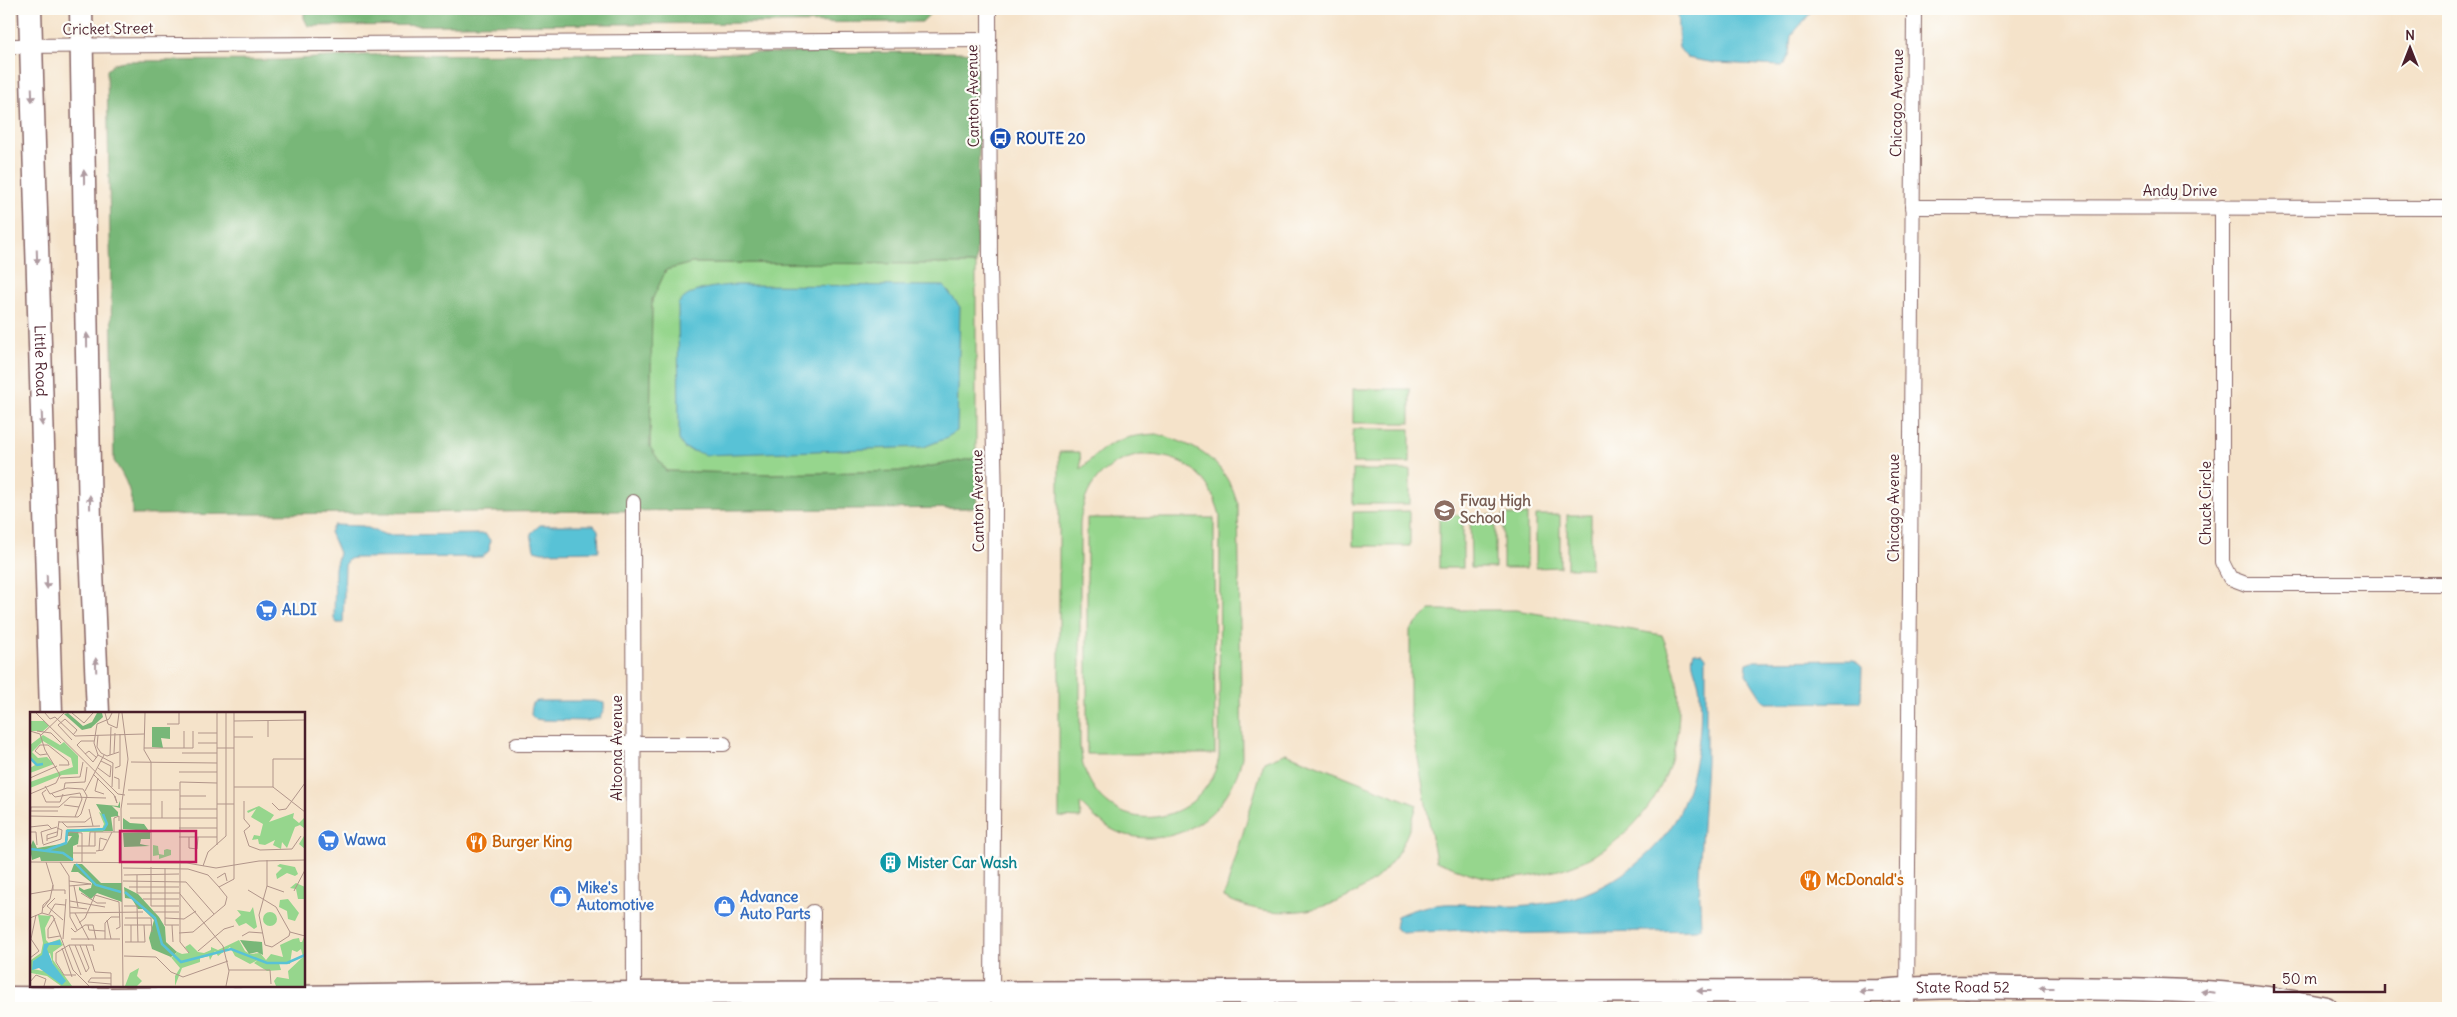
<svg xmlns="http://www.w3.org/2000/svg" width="2457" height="1017" font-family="Delius,sans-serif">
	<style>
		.green { fill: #96d68d; stroke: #707a5c; fill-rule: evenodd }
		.forest { fill: #78b778; stroke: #616b52 }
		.water { fill: #59c2d6; stroke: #527080 }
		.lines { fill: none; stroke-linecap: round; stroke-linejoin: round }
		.street-casing { stroke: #866463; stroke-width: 16 }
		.primary-casing { stroke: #866463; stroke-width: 25 }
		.street { stroke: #fff; stroke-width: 14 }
		.primary { stroke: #fff; stroke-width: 22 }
		.oneway { fill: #ae9aa0 }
		.labels { text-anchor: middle; stroke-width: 4.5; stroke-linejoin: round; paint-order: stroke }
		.street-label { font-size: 15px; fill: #4a1f2b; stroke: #fdfcf7 }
		.transit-label { font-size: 15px; font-weight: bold; fill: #164399; stroke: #fdfcf7; text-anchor: start }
		.education-label { font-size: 15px; font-weight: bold; fill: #785e54; stroke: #fdfcf7; text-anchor: start }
		.shop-label { font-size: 15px; font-weight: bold; fill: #366cbe; stroke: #fdfcf7; text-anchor: start }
		.food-label { font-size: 15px; font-weight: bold; fill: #c56008; stroke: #fdfcf7; text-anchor: start }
		.culture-label { font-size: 15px; font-weight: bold; fill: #0d838f; stroke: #fdfcf7; text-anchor: start }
		.inset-river { fill: none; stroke: #59c2d6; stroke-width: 2.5 }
		.inset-road { fill: none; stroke: #b1958a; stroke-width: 1 }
		.view { fill: #c2185b; fill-opacity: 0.15; stroke: #c2185b; stroke-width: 2.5 }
		.inset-edge { fill: none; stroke: #4a1f2b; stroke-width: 2.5 }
	</style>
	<rect width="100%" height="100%" fill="#fdfcf7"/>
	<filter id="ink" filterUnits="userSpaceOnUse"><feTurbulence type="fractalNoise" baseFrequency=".02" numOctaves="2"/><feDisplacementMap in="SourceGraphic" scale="10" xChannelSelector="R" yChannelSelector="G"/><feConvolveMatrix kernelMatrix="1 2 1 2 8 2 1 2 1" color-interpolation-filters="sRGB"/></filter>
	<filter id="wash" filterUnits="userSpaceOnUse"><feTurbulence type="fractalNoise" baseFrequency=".0096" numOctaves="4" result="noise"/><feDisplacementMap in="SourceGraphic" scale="20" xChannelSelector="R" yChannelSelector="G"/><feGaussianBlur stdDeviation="1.12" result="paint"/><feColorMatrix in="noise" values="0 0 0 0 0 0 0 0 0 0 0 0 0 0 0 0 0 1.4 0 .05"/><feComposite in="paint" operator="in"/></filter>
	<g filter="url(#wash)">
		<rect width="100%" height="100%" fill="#f5e3ca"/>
		<g class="green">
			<polygon points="692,263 976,264 976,458 905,471 772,474 666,471 650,447 652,300 666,270"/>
			<rect x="1353" y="389" width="57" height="34"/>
			<rect x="1353" y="429" width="57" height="34"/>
			<path d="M1157 434C1199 446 1224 460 1238 504L1242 757C1231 812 1179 851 1123 834 1106 829 1092 815 1080 803L1081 818 1059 817V452H1080L1081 469C1107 443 1118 436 1157 434ZM1140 455C1184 454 1208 473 1220 515L1219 758C1203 827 1113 841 1086 773 1082 765 1082 756 1080 747V523C1084 486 1103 463 1140 455Z"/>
			<rect x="1353" y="470" width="57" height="34"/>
			<polygon points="1410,511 1410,546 1353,546 1353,512"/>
			<rect x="1439" y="515" width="24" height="53"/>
			<polygon points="1470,515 1495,515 1495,568 1471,568"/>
			<rect x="1503" y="515" width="24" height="53"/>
			<polygon points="1536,515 1560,515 1560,567 1536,568"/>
			<rect x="1567" y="515" width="24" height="53"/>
			<polygon points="1087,518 1214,518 1215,754 1087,754"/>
			<path d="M1430 610H1516L1662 635C1668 650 1674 665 1677 682 1690 770 1638 851 1551 872 1529 877 1506 881 1483 877 1467 873 1451 867 1436 861L1410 713V630Z"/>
			<path d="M1286 753 1417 805C1410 830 1401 853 1383 872 1342 913 1274 924 1224 897L1264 762Z"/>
		</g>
		<g class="forest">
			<polygon points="304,9 932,9 933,11 922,22 308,26 304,18"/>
			<path d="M964 52 974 55 981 74 976 264 692 263 666 270 652 300 650 447 666 471 772 474 905 471 976 458 977 508 132 515C133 494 126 479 114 461L107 70 115 63 124 61 283 60 362 55Z"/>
		</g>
		<g class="water">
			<polygon points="1677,9 1814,9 1791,36 1789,53 1783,66 1715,63 1687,58 1679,48"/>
			<path d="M730 285 944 286 960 307 957 431 944 439 924 447 706 455 684 448 679 440 678 304C692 288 710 288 730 285Z"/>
			<polygon points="334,525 363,526 386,535 485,534 490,540 489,551 482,557 353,558 347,560 345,566 343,623 337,623 334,619 335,568 339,553 330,532"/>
			<polygon points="540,525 594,525 598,530 599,551 542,552 534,550 531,533"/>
			<path d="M1694 652 1703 653 1706 657V762L1699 875 1701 928 1697 930 1496 934 1463 930 1402 933 1395 928 1397 916C1444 895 1470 908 1516 906 1542 904 1571 901 1594 890 1631 873 1671 840 1684 801 1697 765 1704 724 1699 685 1697 674 1689 662 1694 652Z"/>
			<polygon points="1854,660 1862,667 1861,699 1859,702 1767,703 1762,699 1746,674 1747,663 1753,661"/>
			<polygon points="538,701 595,701 604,703 604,709 600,718 587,721 542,720 535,719 531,715 532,703"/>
		</g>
	</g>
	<g filter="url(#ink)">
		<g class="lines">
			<defs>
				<g id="street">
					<polyline points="989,9 990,267 995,501 992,994"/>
					<polyline points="9,46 988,40"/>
					<polyline points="1912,207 2448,208"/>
					<polyline points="2222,207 2222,562 2230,578 2246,584 2448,584"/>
					<polyline points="633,502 634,993"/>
					<polyline points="517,744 724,744"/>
					<polyline points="812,994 813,912"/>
					<polyline points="1907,1008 1914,9"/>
				</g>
				<g id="primary">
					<path id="s1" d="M30 9 51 713"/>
					<polyline points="81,9 90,524 98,713"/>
					<path id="s2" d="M9 998 109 999 634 993 1880 991C1934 985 1989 988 2043 988 2138 989 2233 988 2326 1008"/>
				</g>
			</defs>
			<use href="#street" class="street-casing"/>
			<use href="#primary" class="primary-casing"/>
			<use href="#street" class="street"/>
			<use href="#primary" class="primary"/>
		</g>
		<defs><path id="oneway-solid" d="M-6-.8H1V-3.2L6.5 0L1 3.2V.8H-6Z" transform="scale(1.25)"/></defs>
		<g class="oneway">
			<use href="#oneway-solid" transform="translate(32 95) rotate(88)"/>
			<use href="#oneway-solid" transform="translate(84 177) rotate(-91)"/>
			<use href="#oneway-solid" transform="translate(37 257) rotate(88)"/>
			<use href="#oneway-solid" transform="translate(87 340) rotate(-91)"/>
			<use href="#oneway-solid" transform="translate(42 419) rotate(88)"/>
			<use href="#oneway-solid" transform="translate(90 502) rotate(-91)"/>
			<use href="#oneway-solid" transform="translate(47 582) rotate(88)"/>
			<use href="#oneway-solid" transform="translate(96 665) rotate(-92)"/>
			<use href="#oneway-solid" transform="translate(2046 988) rotate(-180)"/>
			<use href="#oneway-solid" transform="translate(1704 991) rotate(-180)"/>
			<use href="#oneway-solid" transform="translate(1866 991) rotate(-180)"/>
			<use href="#oneway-solid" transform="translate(2208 992) rotate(-174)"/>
		</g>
	</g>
	<defs>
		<symbol id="bus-disc" viewBox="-11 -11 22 22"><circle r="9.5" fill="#1a4fb4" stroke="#fdfcf7"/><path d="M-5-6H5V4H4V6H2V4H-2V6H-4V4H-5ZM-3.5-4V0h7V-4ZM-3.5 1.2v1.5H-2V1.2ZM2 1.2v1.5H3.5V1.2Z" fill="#fff"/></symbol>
		<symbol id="school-disc" viewBox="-11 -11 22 22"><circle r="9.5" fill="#8d6e63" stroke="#fdfcf7"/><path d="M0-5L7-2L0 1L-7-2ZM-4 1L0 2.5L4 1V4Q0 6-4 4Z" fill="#fff"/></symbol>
		<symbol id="supermarket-disc" viewBox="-11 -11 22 22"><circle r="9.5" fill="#3f7fe0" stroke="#fdfcf7"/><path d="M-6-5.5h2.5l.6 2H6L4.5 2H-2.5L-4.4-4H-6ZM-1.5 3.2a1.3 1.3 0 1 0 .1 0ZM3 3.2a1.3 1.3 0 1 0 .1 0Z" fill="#fff"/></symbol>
		<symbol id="restaurant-disc" viewBox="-11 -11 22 22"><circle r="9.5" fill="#e8710a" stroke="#fdfcf7"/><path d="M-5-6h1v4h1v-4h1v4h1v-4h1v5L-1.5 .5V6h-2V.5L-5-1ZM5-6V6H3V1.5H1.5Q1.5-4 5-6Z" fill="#fff"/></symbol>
		<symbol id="building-disc" viewBox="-11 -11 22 22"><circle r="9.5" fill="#0f9aa8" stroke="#fdfcf7"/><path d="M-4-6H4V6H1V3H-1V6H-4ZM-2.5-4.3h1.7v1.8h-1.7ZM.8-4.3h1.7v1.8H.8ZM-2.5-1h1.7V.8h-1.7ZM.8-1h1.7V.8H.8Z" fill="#fff"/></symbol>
		<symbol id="shop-disc" viewBox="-11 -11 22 22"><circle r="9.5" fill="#3f7fe0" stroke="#fdfcf7"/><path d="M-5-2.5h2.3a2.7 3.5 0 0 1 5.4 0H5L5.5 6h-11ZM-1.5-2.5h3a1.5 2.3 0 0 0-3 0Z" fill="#fff"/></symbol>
	</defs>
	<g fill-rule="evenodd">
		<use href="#bus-disc" x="988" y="126" width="25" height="25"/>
		<use href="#school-disc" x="1432" y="498" width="25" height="25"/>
		<use href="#supermarket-disc" x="254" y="598" width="25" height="25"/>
		<use href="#supermarket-disc" x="316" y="828" width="25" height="25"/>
		<use href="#restaurant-disc" x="464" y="830" width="25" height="25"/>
		<use href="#building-disc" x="878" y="850" width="25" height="25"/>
		<use href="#restaurant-disc" x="1798" y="868" width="25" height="25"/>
		<use href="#shop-disc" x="548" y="884" width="25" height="25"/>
		<use href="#shop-disc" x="712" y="894" width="25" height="25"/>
	</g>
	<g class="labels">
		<g class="street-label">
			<text transform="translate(108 29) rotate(-1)" y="5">Cricket Street</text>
			<text transform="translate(973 96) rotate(-91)" y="5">Canton Avenue</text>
			<text transform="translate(1897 103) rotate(-89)" y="5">Chicago Avenue</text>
			<text x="2180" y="196">Andy Drive</text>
			<text dy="5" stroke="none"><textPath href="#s1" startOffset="352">Little Road</textPath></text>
			<text transform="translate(978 501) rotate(-91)" y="5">Canton Avenue</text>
			<text transform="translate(2206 503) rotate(-90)" y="5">Chuck Circle</text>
			<text transform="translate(1894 508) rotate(-90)" y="5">Chicago Avenue</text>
			<text transform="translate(617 748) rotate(-90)" y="5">Altoona Avenue</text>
			<text dy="5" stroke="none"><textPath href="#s2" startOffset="1954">State Road 52</textPath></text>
		</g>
		<g class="transit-label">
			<text x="1016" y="144">ROUTE 20</text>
		</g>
		<g class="education-label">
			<text x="1460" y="506">Fivay High<tspan x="1460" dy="17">School</tspan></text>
		</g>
		<g class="shop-label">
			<text x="282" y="615">ALDI</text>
			<text x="344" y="845">Wawa</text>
			<text x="577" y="893">Mike's<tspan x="577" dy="17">Automotive</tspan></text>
			<text x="740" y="902">Advance<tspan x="740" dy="17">Auto Parts</tspan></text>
		</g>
		<g class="food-label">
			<text x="492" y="847">Burger King</text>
			<text x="1826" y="885">McDonald's</text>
		</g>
		<g class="culture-label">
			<text x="907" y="868">Mister Car Wash</text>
		</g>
	</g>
	<g transform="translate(30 712)">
		<rect width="275" height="275" fill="#f5e3ca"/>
		<path d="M0 9H14L19 14 13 19H0ZM13 23 30 33 34 30 48 44V62L32 63 0 76V70L43 55 41 46 13 29 2 40 8 46 17 45 24 52 0 61V56L5 53 0 47V33ZM229 94 244 103 239 110 264 101 263 106 269 111 275 105V137L269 132 274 124V116L270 113 265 115 257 136 252 130 251 137 243 133 245 128 235 133 229 132 228 127 222 128 224 123 230 124 233 112 221 105 226 97 218 101 217 99ZM69 100 75 103 78 111 73 120H38V128L35 130 37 117H72L74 112ZM123 133 128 134 129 142 134 143V138L137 137 141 138V143L129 147V143L123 144ZM250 152 265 155 268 162 265 164 257 161 247 167 246 162 252 156 247 154ZM266 171 275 175V187H268L266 177 260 176ZM258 187 269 201 265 209 258 207 257 199 249 195 250 188ZM223 195 227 215 224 217 216 211 209 214 205 208 211 203 207 198 220 200ZM233 207a7 7 0 1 1 14 0a7 7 0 1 1-14 0ZM8 203 21 204 15 216 16 228 19 231 30 227 33 233 23 240V248L42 274H31L17 264 1 261V248L11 241 13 231ZM20 241 23 253 13 259 3 257V249ZM274 225 275 274H246L244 269 247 265 259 267 258 259 273 245 271 237 267 240 262 238 260 252 249 251 251 258 237 259 224 251 228 248 220 252 205 244 200 235 188 244 185 239 180 248 179 244 170 246V250L152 256 145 274V264L150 256 139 243 141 246 147 240 143 238 152 242 159 241 155 235 160 232 168 240 174 241 181 238V235L188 238 209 228 215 239 220 242 230 241 236 248 241 242 253 245 250 233 263 227 269 226 270 230H272ZM109 256 107 264 112 269 107 274H95L100 261Z" fill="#96d68d" fill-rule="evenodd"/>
		<path d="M38 1 53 14 62 10 67 1H72L73 5 61 16 52 18 34 2ZM122 15H140V27L131 26 133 36 122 35ZM90 89V96L82 94 88 100V104L81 105 83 119H73L77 111 66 92 88 94ZM93 106 100 111 114 112 119 119 93 117ZM37 120H48L49 124 48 132 43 134V149H11L10 145 2 148 0 136 3 128 7 136 37 131 42 124H37ZM120 120V127H111L110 132 120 134 94 135 93 121ZM44 152H52L71 171H92V190L67 181 61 187 49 178V175L54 178 61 176 62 171 48 160H41ZM94 175 108 182 129 205 135 215 136 230 147 240 141 245 122 237 119 226 124 208 113 197H108L102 187 95 186ZM210 228 232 230 233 243 227 240 219 242Z" fill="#78b778"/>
		<path d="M30 228 31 233H19L17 237 23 252 36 269 32 273 9 256 2 258 3 249 12 243 14 232Z" fill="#59c2d6"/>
		<path class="inset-river" d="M0 46 7 53 13 52M0 137 33 141 43 148M15 139 36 131 37 119 74 117 77 112 73 102M46 152 66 173 91 180M95 180 125 206 132 232 151 250 201 237 237 251H257L275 243"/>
		<path class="inset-road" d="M6 1 88 82 95 83M15 1 20 7 25 5 45 24 114 22M42 1 54 11 63 1M75 1 78 12 87 16 89 1M82 1 79 7 67 12 64 31 68 43 83 51 82 75M92 1 98 47 91 97 93 274M115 1 114 38 121 50V149M187 1V133M204 9 275 8M238 9V25M137 12H149V1M0 19 10 22 15 38 30 63 26 71 0 82M7 19 21 21 31 31M168 21H187M68 23 67 35 71 41 77 44 89 40M10 24 34 1M204 25H223M42 28 28 13 35 7 47 18 43 23M64 29H51L47 33 63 50 68 43M168 31H187M114 36H163V19M154 36V19M187 36H204M84 41 85 21M152 41H187M17 42 10 43 5 39 10 33H18L38 49 39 53H29M55 42 59 39 67 46M80 43 81 15M101 50 187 51M68 56 80 65 81 54 71 49M85 56 90 54V22M149 60H187M63 62 84 83 87 91 85 84M84 65 89 67V77M0 66 27 54M30 66 50 65 53 50M68 66 65 79 74 82M15 74 20 82 37 76 53 77 57 84 51 102M204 75H243M243 75V47H275M243 75 275 100M34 77 35 71 55 70 57 55M16 78 12 81 16 90H30L33 82M98 78H149M55 79 74 43M22 82 25 85 50 81 52 87 45 105M150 84H176M214 89V107L220 114 214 119M242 91 249 98 256 97 275 71M97 92H121M187 92H204M34 93 49 95M59 97 63 114M149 97H187M0 99H28M0 104 1 95H29L40 85 76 86M0 104 48 105 51 102M100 106H187M132 106V89M29 110H55L61 105M32 110 37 115 70 114M0 115 18 113 22 117M149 116H187M214 119 219 134 230 138 262 137 271 124M0 120H6L7 133M84 120V106L89 104V109M38 124 40 120 52 121V150M149 125H187M159 125V136L167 137 168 125M17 127 27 124 29 109M17 129V123L27 120M13 132 11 120 27 115M13 133 31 127 32 118 27 116M47 134H65V120M59 134 60 120H121M66 139 73 138 82 120M69 139 70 126 77 128M43 141H66M237 148V174L229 203 235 233 242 235 259 224 260 220M0 150 157 151 186 156 229 149 275 148M16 150 23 173M30 150 39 164 40 205 47 218M173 154 178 140 196 124V1M121 155V194H149M93 156 158 157 178 163 189 175 197 185 195 193 163 220 149 221M135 156V213H149M94 163 149 162M107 163V181H150M187 166 195 161 197 169M39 169 61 172M93 169 156 170 184 202M39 174 61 172M44 174 48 195M237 174 254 180M99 175H149M189 175 204 167V1M218 178 246 195 260 220M264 179 275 158M51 181 67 191H76M0 182 23 178H35V182M150 182 193 234 199 259 196 274M25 186 17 194 33 208M20 187 23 173V178M113 187H149M40 189 75 195M94 194H107L108 230M40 195 57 197M124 200H149M12 201 13 193 20 187 13 196M40 201 113 200M45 201 59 228M19 202 25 192 35 193M0 206 12 201 23 204 43 258 59 274M25 206 18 217V226L30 224M95 206H121L122 220M135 206 154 207 166 199M77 208 81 227M49 211 55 206 65 183 89 190 90 215 86 217M58 213 59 218 75 219M94 213H121M101 213V230M142 213 143 230M41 216 45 220 55 213H63L66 227M260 220 275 224M212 224 219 220 233 221M33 227 36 187M41 227H90M75 227V211L81 205H90M95 230H115L114 213M39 233 51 263M45 233 56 260 59 256 50 233M56 233 65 260 81 261V274M32 236 42 265M168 239 194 217 204 214M159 241 150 230V70L187 71M94 244 126 245 141 260 153 265 198 249M0 246 9 239 1 227 6 203M199 258H240L241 272M46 263H34L26 250V241L39 233H63L64 239M0 270 6 263 16 267 14 274M58 270 61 266H81M58 270 81 272"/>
		<path class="view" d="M90 119H166V150H90Z"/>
		<rect width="275" height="275" class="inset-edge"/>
	</g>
	<rect width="2457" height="1017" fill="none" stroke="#fdfcf7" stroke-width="30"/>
	<g transform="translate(2410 48)" stroke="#fdfcf7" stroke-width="4" paint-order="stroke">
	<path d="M0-4L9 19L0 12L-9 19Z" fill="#4a1f2b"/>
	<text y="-8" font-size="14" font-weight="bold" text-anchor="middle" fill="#4a1f2b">N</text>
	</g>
	<path d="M2274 984v8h111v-8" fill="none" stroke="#4a1f2b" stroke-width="2.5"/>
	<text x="2282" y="984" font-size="15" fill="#4a1f2b" stroke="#fdfcf7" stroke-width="4" paint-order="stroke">50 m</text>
</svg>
